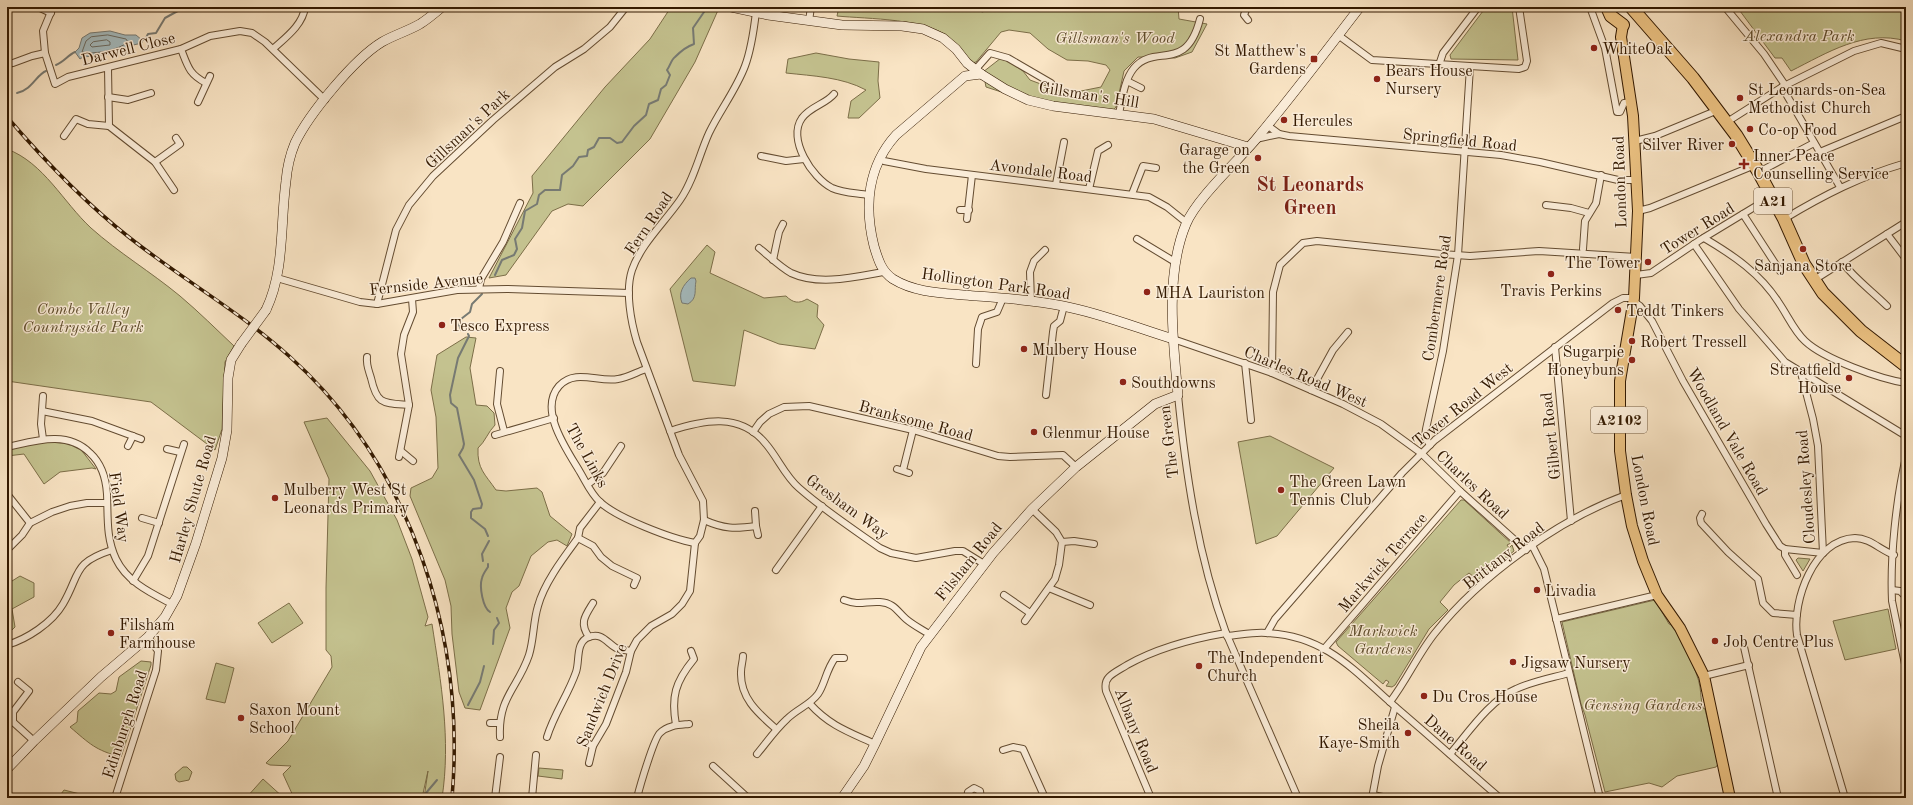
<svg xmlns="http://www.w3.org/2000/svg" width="1913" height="805" font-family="'Old Standard TT',serif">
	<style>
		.green { fill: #c4c28f; stroke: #7c6e48 }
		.water { fill: #a4bbbf; stroke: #777a73 }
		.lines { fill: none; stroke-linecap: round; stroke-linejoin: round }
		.shore { stroke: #6c6a60; stroke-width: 1 }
		.stream { stroke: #777a73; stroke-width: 2 }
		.street-casing { stroke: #644c31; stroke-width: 8 }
		.secondary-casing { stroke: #331900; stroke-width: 10 }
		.primary-casing { stroke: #331900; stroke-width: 12 }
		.highway-casing { stroke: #331900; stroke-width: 14 }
		.street { stroke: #fbedd9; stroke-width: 6 }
		.secondary { stroke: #fbedd9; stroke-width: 9 }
		.primary { stroke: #ecc282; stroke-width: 10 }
		.highway { stroke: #ecc282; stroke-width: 12 }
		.rail-casing { stroke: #331900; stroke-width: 3.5 }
		.rail { stroke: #fbedd9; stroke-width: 2; stroke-dasharray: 6; stroke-linecap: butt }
		.secondary-bridge-casing { stroke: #331900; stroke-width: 10; stroke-linecap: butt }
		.secondary-bridge { stroke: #fbedd9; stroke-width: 9 }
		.poi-dot { fill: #8f2418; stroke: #fbedd9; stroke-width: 1.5 }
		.labels { text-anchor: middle; stroke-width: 3; stroke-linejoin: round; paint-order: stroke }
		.shield { fill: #fbedd9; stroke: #6f5941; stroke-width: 1 }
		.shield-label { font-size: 15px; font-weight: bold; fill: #331900 }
		.park-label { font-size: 16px; font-style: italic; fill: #5e4c2b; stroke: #fbedd9 }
		.street-label { font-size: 16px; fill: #331900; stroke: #fbedd9 }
		.poi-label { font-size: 16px; fill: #331900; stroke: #fbedd9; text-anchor: start }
		.district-label { font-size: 20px; font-weight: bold; fill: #7a1f14; stroke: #fbedd9 }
	</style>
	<rect width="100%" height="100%" fill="#f9e4c4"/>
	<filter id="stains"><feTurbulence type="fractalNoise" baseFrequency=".005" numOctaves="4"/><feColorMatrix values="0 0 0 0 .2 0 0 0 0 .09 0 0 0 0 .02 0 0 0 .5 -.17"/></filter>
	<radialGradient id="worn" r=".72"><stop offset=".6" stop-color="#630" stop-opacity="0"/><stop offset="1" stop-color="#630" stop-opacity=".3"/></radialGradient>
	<g class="green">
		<polygon points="671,7 719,8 695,62 650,139 583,206 568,204 552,211 506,275 489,278 533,193 532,176 605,87 650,39"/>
		<path d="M839 7H975L982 12 999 7H1178L1179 19 1207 24 1192 52 1175 58 1138 57 1124 71 1116 107 1111 113 1023 99 986 87 983 72 1001 58 1008 61 1023 71 1030 80 1073 96 1081 91 1101 87 1110 70 1106 65 1088 61 1067 60 1048 49 1030 33 1009 30 1001 32 976 62 972 63C965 55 959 46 952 40 930 18 867 19 837 16Z"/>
		<polygon points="1486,7 1512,7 1518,60 1451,59 1450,55"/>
		<path d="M1737 7H1906V41C1864 29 1827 53 1791 71L1782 58H1775Z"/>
		<path d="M816 53 849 59 879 62 878 81 880 98 859 118H848L851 101 866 90C842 77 813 76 786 73L788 59Z"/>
		<path d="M7 149C44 163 63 202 91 228 119 253 151 272 180 296 199 312 217 330 234 346L225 362 222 429 215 450 151 402 7 381Z"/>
		<path d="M707 245 715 252 710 273 764 298 786 296C793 303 799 304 807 299L818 305 817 317 824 325 815 349 779 344 744 330 735 386 693 381 670 289Z"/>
		<path d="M466 337 476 338 470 368 476 405 487 406 494 413 495 425C488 432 485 442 478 448 477 469 485 474 496 490L506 491 537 488 542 492 550 516 572 534 567 546 557 540 548 542 531 556 519 586 512 592 506 608 510 628 480 710 465 708 459 692 452 634 451 606 445 580 410 496 411 488 432 478 438 468 436 417 431 390 437 355Z"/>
		<path d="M327 418 370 471 397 520 412 559 428 617 425 626 432 624C441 682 451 740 442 798H424L428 771 422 798H294L283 774 291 766 270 765 266 763 288 741 332 667 331 656 326 650V588L329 479 304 422Z"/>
		<polygon points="1270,436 1334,468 1277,536 1256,544 1238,442"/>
		<polygon points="46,440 66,443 79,447 96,469 92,468 60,472 44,484 24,454 7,456 7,448"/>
		<polygon points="1461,500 1464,500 1511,543 1507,545 1509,548 1512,545 1514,551 1478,580 1469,573 1454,585 1440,602 1448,610 1429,629 1395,685 1392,687 1386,686 1389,682 1386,680 1383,684 1338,646 1336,642"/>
		<polygon points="1798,558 1810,559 1803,571 1796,560"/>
		<polygon points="7,575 12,581 20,576 34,583 34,597 12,609 15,627 7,635"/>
		<path d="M1655 600 1669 624 1674 626C1681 639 1698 672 1700 687 1701 694 1701 701 1703 708L1705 709 1718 764 1716 767 1677 776 1662 787 1649 783 1605 792 1585 715 1581 704 1562 622Z"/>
		<polygon points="289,603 303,623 272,643 258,623"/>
		<polygon points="1888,609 1896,649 1845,660 1833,621"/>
		<path d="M141 661 151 662V665L121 757C95 750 90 744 70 727L77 722 78 711 99 693 111 694 116 691 119 677Z"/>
		<polygon points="216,663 234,668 225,703 206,699"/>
		<polygon points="183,767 187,767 192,772 189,780 179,782 176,780 175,774"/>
		<polygon points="539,768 563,770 562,779 538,776"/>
		<polygon points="263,779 284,798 246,798"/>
		<polygon points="64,790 84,795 84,798 58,798"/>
	</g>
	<g class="water">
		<polygon points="110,31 125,35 136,35 142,40 142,43 129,46 125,50 113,54 83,57 80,59 75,52 79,48 82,38 90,33"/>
		<path d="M691 278H695L696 281C694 290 698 298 688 304L682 303C678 293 683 285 691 278Z"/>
	</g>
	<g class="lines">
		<g class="shore">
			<path d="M108 35 126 39 128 42C119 50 93 55 82 52L86 41 91 37Z"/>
			<polygon points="107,40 110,42 110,45 92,47 90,45 93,42"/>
		</g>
		<g class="stream">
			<polyline points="142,40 145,40 148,34 156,33 165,18 185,7"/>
			<path d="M56 65C64 62 68 55 75 52"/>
			<path d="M17 93C32 90 37 74 46 71"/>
			<path d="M495 275 502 260 514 255 517 249 515 239 522 228 525 211 537 204 539 195 545 190H560L562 175 573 166 579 157 587 156 588 150 594 147 599 138H610L617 143 622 142 634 126 646 115 649 104 658 100 661 89 666 85 670 75 667 70C670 66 671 60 675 57 680 52 688 46 694 44L693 28 704 12"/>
			<polyline points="461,330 459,325 461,319 470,312 472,304 482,294"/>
			<polyline points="468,334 469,336 458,358 450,395 451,403 457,408 464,444 463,448 459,455 474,480 482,504 481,508 473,509 471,512 471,518 485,529 488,536"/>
			<polyline points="483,561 482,554 489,541"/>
			<path d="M488 564V567C486 570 483 574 482 578 479 587 483 608 490 612"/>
			<polyline points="493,644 494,630 499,623 497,618"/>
			<polyline points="468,705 480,682 484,666"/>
			<polyline points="425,798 426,793 437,780"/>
		</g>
		<defs>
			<g id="street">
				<polyline points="38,7 51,13"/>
				<polyline points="53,7 43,31 45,53 55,84 68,77 181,49 210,36 240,31 252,33 265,42 325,100"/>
				<polyline points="1247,7 1244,15 1248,20"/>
				<polyline points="1590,7 1605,48 1617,112 1620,112 1624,103 1631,102"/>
				<polyline points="1725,7 1764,54 1785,85"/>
				<polyline points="809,21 811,7"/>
				<polyline points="1338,35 1372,60 1519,69 1525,67 1527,61 1519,7"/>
				<path d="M181 49C188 67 189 74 206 83"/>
				<path d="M273 49C285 38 303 25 305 7"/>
				<polyline points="13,63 32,56 45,53"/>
				<polyline points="1439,65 1443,53 1478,7"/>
				<polyline points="108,68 109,126 155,162 174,190"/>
				<polyline points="975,70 990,53 1008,58 1051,83"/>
				<polyline points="1127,81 1141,88"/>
				<polyline points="1782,87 1840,187"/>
				<path d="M834 94C826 104 811 106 802 118 787 139 812 178 832 188 843 193 857 193 868 195"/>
				<polyline points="108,97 128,100 151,93"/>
				<polyline points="198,102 210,76"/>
				<path d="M1119 114C1122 100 1124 80 1134 68 1155 43 1186 74 1200 19"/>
				<polyline points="1727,122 1782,87 1854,51 1881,43 1906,49"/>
				<polyline points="1267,125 1279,134 1289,136 1501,155 1540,162 1618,180 1637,180"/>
				<polyline points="64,136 76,119 88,124 109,126"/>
				<polyline points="1256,139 1279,134"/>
				<polyline points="1635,141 1655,136 1718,110"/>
				<polyline points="1820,152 1906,116"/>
				<polyline points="761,156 786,161 804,159"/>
				<polyline points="884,161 926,169 1149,197 1167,207 1187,223"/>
				<polyline points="155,162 180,144 176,138"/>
				<polyline points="1759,172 1814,143"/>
				<polyline points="1056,184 1064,142"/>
				<polyline points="1089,189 1098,151 1108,145"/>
				<polyline points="1132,194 1143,166 1156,168"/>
				<polyline points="1546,205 1571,208 1589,213"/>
				<polyline points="960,210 969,210"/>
				<polyline points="1638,211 1650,208 1755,165"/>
				<polyline points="1743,214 1780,271"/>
				<polyline points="967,219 972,175"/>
				<path d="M1784 219C1824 195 1861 176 1906 163"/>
				<polyline points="1887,234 1906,259"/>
				<path d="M1704 238C1733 255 1761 274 1779 303 1788 316 1794 331 1805 341 1824 359 1880 379 1906 383"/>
				<polyline points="1137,239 1175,262"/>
				<polyline points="1694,244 1739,309 1785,362 1906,436"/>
				<path d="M759 248C769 256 780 267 791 273 819 286 855 277 883 272"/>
				<polyline points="1583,249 1585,221 1596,203 1601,175"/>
				<polyline points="773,260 779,232 783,224"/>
				<path d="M1842 262C1855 279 1872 291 1887 306"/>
				<polyline points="1636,275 1651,273 1700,240 1771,197"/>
				<polyline points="277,278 360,302 377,304 457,290 507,289 629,293"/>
				<polyline points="1814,280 1906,222"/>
				<polyline points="479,289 481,279 503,242 520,203"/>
				<polyline points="1031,301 1030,272 1034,261 1045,250"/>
				<polyline points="1633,301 1640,306 1652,321 1683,381 1766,524 1780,546 1785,549 1785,555 1797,575"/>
				<polyline points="377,304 396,230 409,205 433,176 493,120 555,67 584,49 610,27 626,7"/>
				<polyline points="1173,339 1272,373 1343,404 1381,424 1421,453 1460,491 1526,550"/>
				<polyline points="1555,347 1571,521"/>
				<path d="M367 357C366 365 369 371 371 378 377 405 383 403 409 405"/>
				<polyline points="1245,363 1251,420"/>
				<polyline points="976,364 978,329 982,317 997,312 1003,298"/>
				<path d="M646 369C637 372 627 378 618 379 599 383 575 368 559 386 538 410 567 450 580 472 586 482 591 494 600 502 617 518 672 539 695 543"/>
				<polyline points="500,371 497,404 504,431"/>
				<polyline points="1272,373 1273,292 1280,265 1303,243 1317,241 1442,254 1470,256 1539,251 1636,257"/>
				<polyline points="1801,373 1813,419 1818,446 1823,553"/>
				<polyline points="1311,390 1333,350 1348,332"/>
				<polyline points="1046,395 1053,332 1054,326 1060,321 1064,306"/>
				<path d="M1178 395C1186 476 1198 556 1226 633L1298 798"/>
				<polyline points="43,396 41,424 43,439"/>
				<polyline points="42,411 92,421 141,439"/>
				<path d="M670 431C704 420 740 412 766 444 778 458 785 476 799 488 824 510 853 529 880 548L891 553 916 558 955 551H963L984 564"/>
				<polyline points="753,432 760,422 769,414 784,407 809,406 913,430 998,456 1010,457 1063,455 1076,467"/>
				<polyline points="495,435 554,418"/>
				<polyline points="1430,445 1425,437 1426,429 1443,351 1458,255 1470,67"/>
				<polyline points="128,446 133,436"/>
				<path d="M7 447C35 441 67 430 90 453 102 464 106 478 107 494 108 517 106 538 116 559 127 582 151 593 172 604"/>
				<polyline points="167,449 180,452"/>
				<polyline points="401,451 413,461"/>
				<polyline points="399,457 409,405 401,354 404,335 413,312 412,299"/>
				<path d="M1906 457C1896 500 1890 557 1892 601L1906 669"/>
				<polyline points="897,469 909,473"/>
				<polyline points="903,470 913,430"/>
				<polyline points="588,484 603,473 621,446"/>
				<polyline points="7,494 30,523"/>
				<polyline points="1702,514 1700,518 1701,523 1728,552 1758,579 1763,603 1773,613 1797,615"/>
				<polyline points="142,518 159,523"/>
				<path d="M704 520C724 529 735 529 756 526L755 511"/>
				<polyline points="756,526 758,535"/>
				<polyline points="578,538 593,546 601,557 612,566 637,578 634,585"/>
				<polyline points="1062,542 1074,541 1094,544"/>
				<path d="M695 543 700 536 704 520 703 501 679 455 637 342C631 322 625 291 632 270 641 244 664 223 680 200 694 180 699 155 709 133 720 110 736 90 745 66 751 50 754 29 756 12"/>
				<polyline points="1532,545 1544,569 1600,798"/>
				<polyline points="1785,549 1823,553"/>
				<polyline points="7,550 22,535 30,523 52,512 70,506 87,503 107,503"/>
				<polyline points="776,570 822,506"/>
				<polyline points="133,581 148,556 184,444"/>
				<polyline points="1049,588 1090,605"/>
				<polyline points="1892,590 1900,591 1906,597"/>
				<polyline points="1004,595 1030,613"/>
				<path d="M844 600C860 606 865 601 880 602 894 603 897 611 906 619 913 625 921 629 929 634"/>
				<polyline points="1556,619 1657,595"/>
				<polyline points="1025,621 1055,579 1059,565 1062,542 1056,532 1032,509"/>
				<polyline points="1267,633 1275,619 1402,473 1435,440 1613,303 1623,298 1634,298"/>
				<path d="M1227 636C1240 635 1253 632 1266 633 1327 635 1357 674 1399 710 1433 739 1466 769 1500 798"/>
				<path d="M589 637C579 623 585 616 593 603"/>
				<path d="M7 645C27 639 52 623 63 604 81 573 72 563 112 550"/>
				<polyline points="1744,647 1778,798"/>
				<polyline points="1324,649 1460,491"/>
				<path d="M743 656C743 661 741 666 741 672 740 698 758 713 776 729"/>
				<polyline points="1704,676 1749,665"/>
				<path d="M1390 702C1407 680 1418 654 1435 633 1479 577 1559 519 1626 495"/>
				<path d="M810 704C830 726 849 732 875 744"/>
				<polyline points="13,722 34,741"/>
				<polyline points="490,723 500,723"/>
				<polyline points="7,724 13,722 13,712 29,691 18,682"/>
				<path d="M676 725C671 697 675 682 694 659L691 651"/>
				<path d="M500 737C498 697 518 688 529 655 534 639 533 622 538 606 544 583 564 557 578 538L580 528 600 502"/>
				<path d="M547 737C554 714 568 695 576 672 580 661 575 642 589 637 602 632 607 643 616 648 620 650 627 650 631 651"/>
				<polyline points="585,742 593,746"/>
				<polyline points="1003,750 1013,747 1023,749 1045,798"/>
				<path d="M757 754C767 742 775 730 787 719 797 709 810 705 818 694 825 684 826 670 835 658H844"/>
				<path d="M1450 754C1468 733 1490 700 1516 689 1533 681 1551 678 1569 673"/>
				<polyline points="589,763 593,746 606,724 626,672 631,651 637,640 651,626 672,614 682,604 690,591 695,543"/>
				<polyline points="713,766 748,798"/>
				<polyline points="1373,795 1387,798"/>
				<polyline points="115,798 156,670 158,651 148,637"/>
				<polyline points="495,798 500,757"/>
				<polyline points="532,798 536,755"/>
				<path d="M637 798C640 786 654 738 660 733 668 725 679 725 689 724"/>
				<polyline points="967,798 968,792 974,788 980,791 981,798"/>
				<path d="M1151 798 1106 691C1105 686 1105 681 1109 677 1114 672 1121 669 1127 665 1157 648 1191 639 1226 633"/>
				<polyline points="1372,798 1378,766 1395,707"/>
				<path d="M1845 798 1797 635C1792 601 1814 539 1855 538 1870 538 1880 550 1894 555"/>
			</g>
			<g id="secondary">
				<polyline points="731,7 768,15 842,25 902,26 923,29 943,38 956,49 967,63 981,74 1005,89 1028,100 1053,106 1154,119 1248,147"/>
				<path d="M981 74 965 76 896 135C868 166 864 206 874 246 878 259 881 271 893 279 917 294 948 293 975 296 1004 298 1034 300 1063 306 1100 313 1137 328 1173 339"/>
				<path d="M266 310C285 270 280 225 286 181 287 169 290 155 295 143 309 114 354 59 382 42 394 35 408 31 420 24 428 19 435 13 442 7"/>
				<polyline points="7,769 34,741 101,677 148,637 165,617 177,596 196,543 222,458 227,430 228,378 231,360 241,344"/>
				<path d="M842 798 864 766 875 744 921 647 993 553 1032 509 1076 467 1155 404 1178 395C1173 342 1165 274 1186 224 1197 198 1238 161 1257 138 1293 95 1326 51 1360 7"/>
			</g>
			<polyline id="primary" points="1623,25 1621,37 1633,116 1638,211 1634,298 1620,381 1620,451 1626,495 1632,526 1643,561 1657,595 1680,628 1704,676 1730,798"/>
			<g id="highway">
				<polyline points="1607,7 1611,16 1623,25"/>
				<polyline points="1631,7 1693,78 1736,135 1758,171 1784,219 1804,264 1823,293 1861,331 1906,366"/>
			</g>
		</defs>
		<use href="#street" class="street-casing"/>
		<use href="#secondary" class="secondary-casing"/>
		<use href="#primary" class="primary-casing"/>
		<use href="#highway" class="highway-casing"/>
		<use href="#street" class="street"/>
		<use href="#secondary" class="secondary"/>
		<use href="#primary" class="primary"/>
		<use href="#highway" class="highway"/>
		<defs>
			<path id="rail" d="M7 117C44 160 85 203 130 238 182 279 240 312 289 356 412 466 466 637 452 798"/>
		</defs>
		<use href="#rail" class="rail-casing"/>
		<use href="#rail" class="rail"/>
		<defs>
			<polyline id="secondary-bridge" points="241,344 266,310"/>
		</defs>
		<use href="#secondary-bridge" class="secondary-bridge-casing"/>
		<use href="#secondary-bridge" class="secondary-bridge"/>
	</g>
	<g class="poi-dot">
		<circle cx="1594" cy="48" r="4"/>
		<rect x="1310" y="55" width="8" height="8" rx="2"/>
		<circle cx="1377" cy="79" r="4"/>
		<circle cx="1740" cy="98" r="4"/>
		<circle cx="1284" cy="120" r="4"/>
		<circle cx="1750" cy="129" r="4"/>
		<circle cx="1732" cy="144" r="4"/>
		<circle cx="1258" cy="158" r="4"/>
		<path d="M1742 158h4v4h4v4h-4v4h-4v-4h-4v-4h4z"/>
		<circle cx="1803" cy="249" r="4"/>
		<circle cx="1648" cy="262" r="4"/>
		<circle cx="1551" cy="274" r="4"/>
		<circle cx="1147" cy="292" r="4"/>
		<circle cx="1618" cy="310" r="4"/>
		<circle cx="442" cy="325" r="4"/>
		<circle cx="1632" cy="341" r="4"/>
		<circle cx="1024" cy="349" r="4"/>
		<circle cx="1632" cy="360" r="4"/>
		<circle cx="1849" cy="378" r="4"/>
		<circle cx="1123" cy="382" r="4"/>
		<circle cx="1034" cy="432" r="4"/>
		<circle cx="1281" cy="490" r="4"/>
		<circle cx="275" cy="498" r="4"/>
		<circle cx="1537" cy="590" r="4"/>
		<circle cx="111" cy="633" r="4"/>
		<circle cx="1715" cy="641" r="4"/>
		<circle cx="1513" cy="662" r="4"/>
		<circle cx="1199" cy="666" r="4"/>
		<circle cx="1424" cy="696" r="4"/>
		<circle cx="241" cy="718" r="4"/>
		<circle cx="1408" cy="733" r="4"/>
	</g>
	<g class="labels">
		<g class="shield">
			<rect x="1754" y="188" width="38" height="26" rx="3"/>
			<rect x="1591" y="407" width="56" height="26" rx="3"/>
		</g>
		<g class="shield-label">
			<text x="1773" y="206">A21</text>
			<text x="1619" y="425">A2102</text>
		</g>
		<g class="park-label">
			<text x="1799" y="41">Alexandra Park</text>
			<text x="1115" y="43">Gillsman's Wood</text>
			<text x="83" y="314">Combe Valley<tspan x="83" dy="18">Countryside Park</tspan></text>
			<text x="1383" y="636">Markwick<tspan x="1383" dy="18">Gardens</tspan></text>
			<text x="1643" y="710">Gensing Gardens</text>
		</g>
		<g class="street-label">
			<text transform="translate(128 48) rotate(-14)" y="6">Darwell Close</text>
			<text transform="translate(1089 94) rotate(9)" y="6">Gillsman's Hill</text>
			<text transform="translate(467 128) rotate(-43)" y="6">Gillsman's Park</text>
			<text transform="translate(1460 139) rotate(6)" y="6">Springfield Road</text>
			<text transform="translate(1041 170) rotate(7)" y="6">Avondale Road</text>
			<text transform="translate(1619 182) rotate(-92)" y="6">London Road</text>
			<text transform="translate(648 223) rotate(-56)" y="6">Fern Road</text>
			<text transform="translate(1697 228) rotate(-32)" y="6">Tower Road</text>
			<text transform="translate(426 283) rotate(-6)" y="6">Fernside Avenue</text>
			<text transform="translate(996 283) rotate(8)" y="6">Hollington Park Road</text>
			<text transform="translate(1436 298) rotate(-82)" y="6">Combermere Road</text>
			<text transform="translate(1306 376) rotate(23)" y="6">Charles Road West</text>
			<text transform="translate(1462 404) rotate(-39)" y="6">Tower Road West</text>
			<text transform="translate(916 420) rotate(15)" y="6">Branksome Road</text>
			<text transform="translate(1728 431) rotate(60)" y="6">Woodland Vale Road</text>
			<text transform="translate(1550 436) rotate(-96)" y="6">Gilbert Road</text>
			<text transform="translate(1168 442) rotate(-97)" y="6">The Green</text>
			<text transform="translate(588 455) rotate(61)" y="6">The Links</text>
			<text transform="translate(1473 484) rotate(43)" y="6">Charles Road</text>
			<text transform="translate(1805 487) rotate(-94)" y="6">Cloudesley Road</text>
			<text transform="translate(192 499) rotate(-74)" y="6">Harley Shute Road</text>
			<text transform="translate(1646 500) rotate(79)" y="6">London Road</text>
			<text transform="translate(848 506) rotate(36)" y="6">Gresham Way</text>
			<text transform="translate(120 507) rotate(82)" y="6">Field Way</text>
			<text transform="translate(1503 555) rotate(-38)" y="6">Brittany Road</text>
			<text transform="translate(968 561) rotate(-51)" y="6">Filsham Road</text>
			<text transform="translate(1382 562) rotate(-49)" y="6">Markwick Terrace</text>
			<text transform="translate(601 695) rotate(-68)" y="6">Sandwich Drive</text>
			<text transform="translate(124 724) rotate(-72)" y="6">Edinburgh Road</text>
			<text transform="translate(1137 730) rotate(68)" y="6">Albany Road</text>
			<text transform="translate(1456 742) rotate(41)" y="6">Dane Road</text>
		</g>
		<g class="poi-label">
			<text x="1602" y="54">WhiteOak</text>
			<text x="1306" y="56" text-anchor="end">St Matthew's<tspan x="1306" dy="18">Gardens</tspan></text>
			<text x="1385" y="76">Bears House<tspan x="1385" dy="18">Nursery</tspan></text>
			<text x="1748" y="95">St Leonards-on-Sea<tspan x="1748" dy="18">Methodist Church</tspan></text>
			<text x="1292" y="126">Hercules</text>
			<text x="1758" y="135">Co-op Food</text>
			<text x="1724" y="150" text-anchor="end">Silver River</text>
			<text x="1250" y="155" text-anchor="end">Garage on<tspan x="1250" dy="18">the Green</tspan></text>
			<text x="1753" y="161">Inner Peace<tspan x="1753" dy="18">Counselling Service</tspan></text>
			<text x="1640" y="268" text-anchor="end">The Tower</text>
			<text x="1803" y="271" text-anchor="middle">Sanjana Store</text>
			<text x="1551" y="296" text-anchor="middle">Travis Perkins</text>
			<text x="1155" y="298">MHA Lauriston</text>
			<text x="1626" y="316">Teddt Tinkers</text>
			<text x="450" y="331">Tesco Express</text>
			<text x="1640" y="347">Robert Tressell</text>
			<text x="1032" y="355">Mulbery House</text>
			<text x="1624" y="357" text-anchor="end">Sugarpie<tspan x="1624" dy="18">Honeybuns</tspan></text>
			<text x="1841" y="375" text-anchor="end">Streatfield<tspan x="1841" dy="18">House</tspan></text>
			<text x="1131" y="388">Southdowns</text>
			<text x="1042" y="438">Glenmur House</text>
			<text x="1289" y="487">The Green Lawn<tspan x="1289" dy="18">Tennis Club</tspan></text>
			<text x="283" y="495">Mulberry West St<tspan x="283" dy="18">Leonards Primary</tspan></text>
			<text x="1545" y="596">Livadia</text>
			<text x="119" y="630">Filsham<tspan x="119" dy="18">Farmhouse</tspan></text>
			<text x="1723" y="647">Job Centre Plus</text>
			<text x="1207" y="663">The Independent<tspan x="1207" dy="18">Church</tspan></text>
			<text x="1521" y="668">Jigsaw Nursery</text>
			<text x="1432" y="702">Du Cros House</text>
			<text x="249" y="715">Saxon Mount<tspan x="249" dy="18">School</tspan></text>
			<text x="1400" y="730" text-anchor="end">Sheila<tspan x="1400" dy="18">Kaye-Smith</tspan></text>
		</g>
		<g class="district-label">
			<text x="1310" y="191">St Leonards<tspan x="1310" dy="23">Green</tspan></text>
		</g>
	</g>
	<rect width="1913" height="805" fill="none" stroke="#f9e4c4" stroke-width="24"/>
	<rect x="8" y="8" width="1897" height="789" fill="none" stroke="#331900" stroke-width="2"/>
	<rect x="12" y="12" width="1889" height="781" fill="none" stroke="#331900"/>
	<rect width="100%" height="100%" filter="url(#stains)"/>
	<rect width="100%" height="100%" fill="url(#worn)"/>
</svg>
